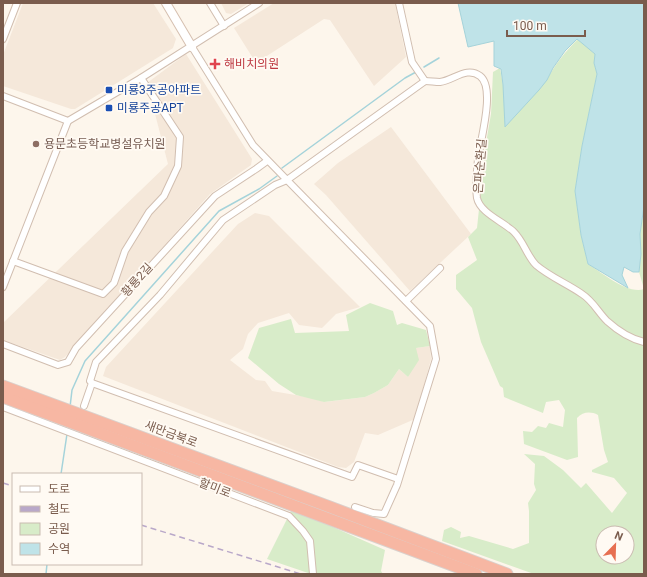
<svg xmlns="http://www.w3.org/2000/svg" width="647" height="577" font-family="Roboto,'Noto Sans KR',sans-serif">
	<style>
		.residential { fill: #f5e8da }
		.green { fill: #d8ecc9; fill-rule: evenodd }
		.water { fill: #bfe3e8; stroke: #a5d3da }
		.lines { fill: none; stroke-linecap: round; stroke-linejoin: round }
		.stream { stroke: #a5d3da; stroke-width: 1.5 }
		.street-casing { stroke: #d1beb0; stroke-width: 8 }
		.secondary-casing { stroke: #d6c0b0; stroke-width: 10 }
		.highway-casing { stroke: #dad1cd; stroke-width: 13 }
		.street { stroke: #fff; stroke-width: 6 }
		.secondary { stroke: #fff; stroke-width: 8 }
		.highway { stroke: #f7b7a3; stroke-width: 11 }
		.rail { stroke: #b9a8c9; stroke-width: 1.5; stroke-dasharray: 6 4; stroke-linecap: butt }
		.health-dot { fill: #e0444e; stroke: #fffaf3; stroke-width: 1.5 }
		.transit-dot { fill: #1a4fb4; stroke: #fffaf3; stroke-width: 1.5 }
		.education-dot { fill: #8d6e63; stroke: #fffaf3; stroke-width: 1.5 }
		.labels { text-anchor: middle; stroke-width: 3.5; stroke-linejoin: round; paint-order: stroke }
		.health-label { font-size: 12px; fill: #be3a42; stroke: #fffaf3; text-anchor: start }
		.transit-label { font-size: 12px; fill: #164399; stroke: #fffaf3; text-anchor: start }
		.education-label { font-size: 12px; fill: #785e54; stroke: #fffaf3; text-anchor: start }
		.street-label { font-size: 12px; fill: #7a5c4d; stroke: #fffaf3 }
	</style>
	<rect width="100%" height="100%" fill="#fdf6ec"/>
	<g class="residential">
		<polygon points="23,3 153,3 176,39 173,48 75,109 71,109 3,86 3,55"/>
		<polygon points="221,3 249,3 231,14 226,13"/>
		<polygon points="274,3 395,3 406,57 374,86 330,20 324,19 256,63 234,28"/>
		<polygon points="186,54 252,159 251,165 210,194 65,357 60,360 3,340 3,323 168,164 147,83"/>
		<polygon points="391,127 471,234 410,291 326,195 314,184 338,163"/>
		<polygon points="255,213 269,216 360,307 336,314 322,328 299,325 289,313 258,323 248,334 243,349 230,360 256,380 265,381 272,391 307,397 325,402 365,397 374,393 388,385 399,369 408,377 416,348 430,346 431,359 415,419 378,435 365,433 354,462 346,468 338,467 103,376 106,367 238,224"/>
	</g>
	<g class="green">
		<path d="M578 39 595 54 594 63 597 74 582 146 575 191 581 235 588 264C601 272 628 295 644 289L639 272 641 254 640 234 644 206V574H534L442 541 444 530 451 527 461 532 460 538 469 536 513 549 529 543V511L528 503 536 490 534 484 535 464 524 454 544 456 563 470 581 488 586 483 612 513 627 493 614 478 592 472V470L608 462 604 450 598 415C590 411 583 412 577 418L578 457 567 460 524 444 523 431 532 432 538 426 546 428 549 423 563 427 565 410 559 400 546 402 543 413 504 397 503 388 500 386 481 342 472 308 456 289V275L477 260 468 237 477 228 486 143 491 114 493 72 500 68 503 85 547 80C555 64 565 52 578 39ZM603 533H627V557H603Z"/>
		<polygon points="370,303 393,311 397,325 402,323 426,330 430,346 416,348 419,360 408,377 399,369 388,385 374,393 365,397 324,402 296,395 279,384 248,358 259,328 291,319 295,333 349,331 346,315"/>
		<polygon points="292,509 385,550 381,571 383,574 311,574 267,559"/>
	</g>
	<polygon class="water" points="458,3 644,3 644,206 640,234 641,254 639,272 633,272 624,267 622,275 628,288 588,264 581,235 575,191 582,146 597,74 594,63 595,54 577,39 565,51 553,68 547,80 539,90 505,127 503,85 501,69 494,66 494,41 468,47"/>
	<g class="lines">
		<g class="stream">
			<polyline points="424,67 439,58"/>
			<polyline points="282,168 405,78 416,72"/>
			<polyline points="70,407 72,390 85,361 219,211 259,189 277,176"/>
			<polyline points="61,474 67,434"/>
			<polyline points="46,574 47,564"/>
		</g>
		<defs>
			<g id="street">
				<polyline points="210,3 224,26"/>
				<polyline points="399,3 412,62 425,81"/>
				<polyline points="3,39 17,3"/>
				<polyline points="192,47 253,145 287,180 425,81"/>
				<path d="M425 81C430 81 435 82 440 82 454 80 467 66 480 76 496 88 480 141 478 159 477 171 475 186 477 198 480 213 504 222 514 232 524 242 527 256 536 265 550 277 568 284 582 294 593 301 598 312 607 321 617 330 631 339 644 342"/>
				<polyline points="3,96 68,121 141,78 259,3"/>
				<polyline points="13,261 103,294 114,283 125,251 149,212 164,196 178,166 180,137 141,78"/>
				<polyline points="3,287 68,121"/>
				<polyline points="406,301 440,268"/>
				<polyline points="3,344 58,365 68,362 76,348 215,196 256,169 267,161"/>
				<polyline points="92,383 352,477 358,465 398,479"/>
				<polyline points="84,406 92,383 90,381 96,362 160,295 223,220 275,185 287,180 430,326 436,359 397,485 384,514 373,513 355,507"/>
				<polyline points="3,407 289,516 303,531 310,541 313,574"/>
			</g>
			<polyline id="secondary" points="166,3 192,47"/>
			<g id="highway">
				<polyline points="3,386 330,507 507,574"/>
				<polyline points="3,397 476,574"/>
			</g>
		</defs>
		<use href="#street" class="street-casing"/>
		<use href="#secondary" class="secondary-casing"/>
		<use href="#highway" class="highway-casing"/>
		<use href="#street" class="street"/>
		<use href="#secondary" class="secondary"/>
		<use href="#highway" class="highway"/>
		<g class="rail">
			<polyline points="3,483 13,486"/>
			<polyline points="141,525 301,574"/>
		</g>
	</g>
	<path class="health-dot" d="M213 58h4v4h4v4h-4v4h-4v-4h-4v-4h4z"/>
	<g class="transit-dot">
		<rect x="105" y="86" width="8" height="8" rx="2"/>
		<rect x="105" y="104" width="8" height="8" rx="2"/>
	</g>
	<circle class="education-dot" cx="36" cy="144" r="4"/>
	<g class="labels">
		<g class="health-label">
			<text x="224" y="68">해비치의원</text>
		</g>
		<g class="transit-label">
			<text x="117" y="94">미룡3주공아파트</text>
			<text x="117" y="112">미룡주공APT</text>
		</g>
		<g class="education-label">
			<text x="44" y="148">용문초등학교병설유치원</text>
		</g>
		<g class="street-label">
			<text transform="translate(480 166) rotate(-86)" y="4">은파순환길</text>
			<text transform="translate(137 280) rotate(-48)" y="4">황룡2길</text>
			<text transform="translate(171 434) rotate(20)" y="4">새만금북로</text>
			<text transform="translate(215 488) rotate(21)" y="4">할미로</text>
		</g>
	</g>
	<rect width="647" height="577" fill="none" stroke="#7a5c4d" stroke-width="8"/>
	<rect x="12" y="473" width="130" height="92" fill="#fffaf3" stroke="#cabbb1"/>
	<rect x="20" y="486" width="20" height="6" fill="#ffffff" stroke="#cabbb1"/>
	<text x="48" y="493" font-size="12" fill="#7a5c4d">도로</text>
	<rect x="20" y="506" width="20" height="6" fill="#b9a8c9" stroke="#cabbb1"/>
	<text x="48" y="513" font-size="12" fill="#7a5c4d">철도</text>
	<rect x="20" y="523" width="20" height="12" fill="#d8ecc9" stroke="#cabbb1"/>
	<text x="48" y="533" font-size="12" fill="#7a5c4d">공원</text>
	<rect x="20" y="543" width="20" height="12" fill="#bfe3e8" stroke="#cabbb1"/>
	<text x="48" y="553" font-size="12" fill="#7a5c4d">수역</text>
	<g transform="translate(615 545) rotate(23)"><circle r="19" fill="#fffaf3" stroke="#cabbb1"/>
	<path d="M0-3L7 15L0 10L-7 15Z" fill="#e76f51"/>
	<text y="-6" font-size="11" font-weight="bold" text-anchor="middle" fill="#7a5c4d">N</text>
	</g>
	<path d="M507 30v6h78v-6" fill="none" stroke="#7a5c4d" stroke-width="2"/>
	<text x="513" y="30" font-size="12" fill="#7a5c4d" stroke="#fffaf3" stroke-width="3" paint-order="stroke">100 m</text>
</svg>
